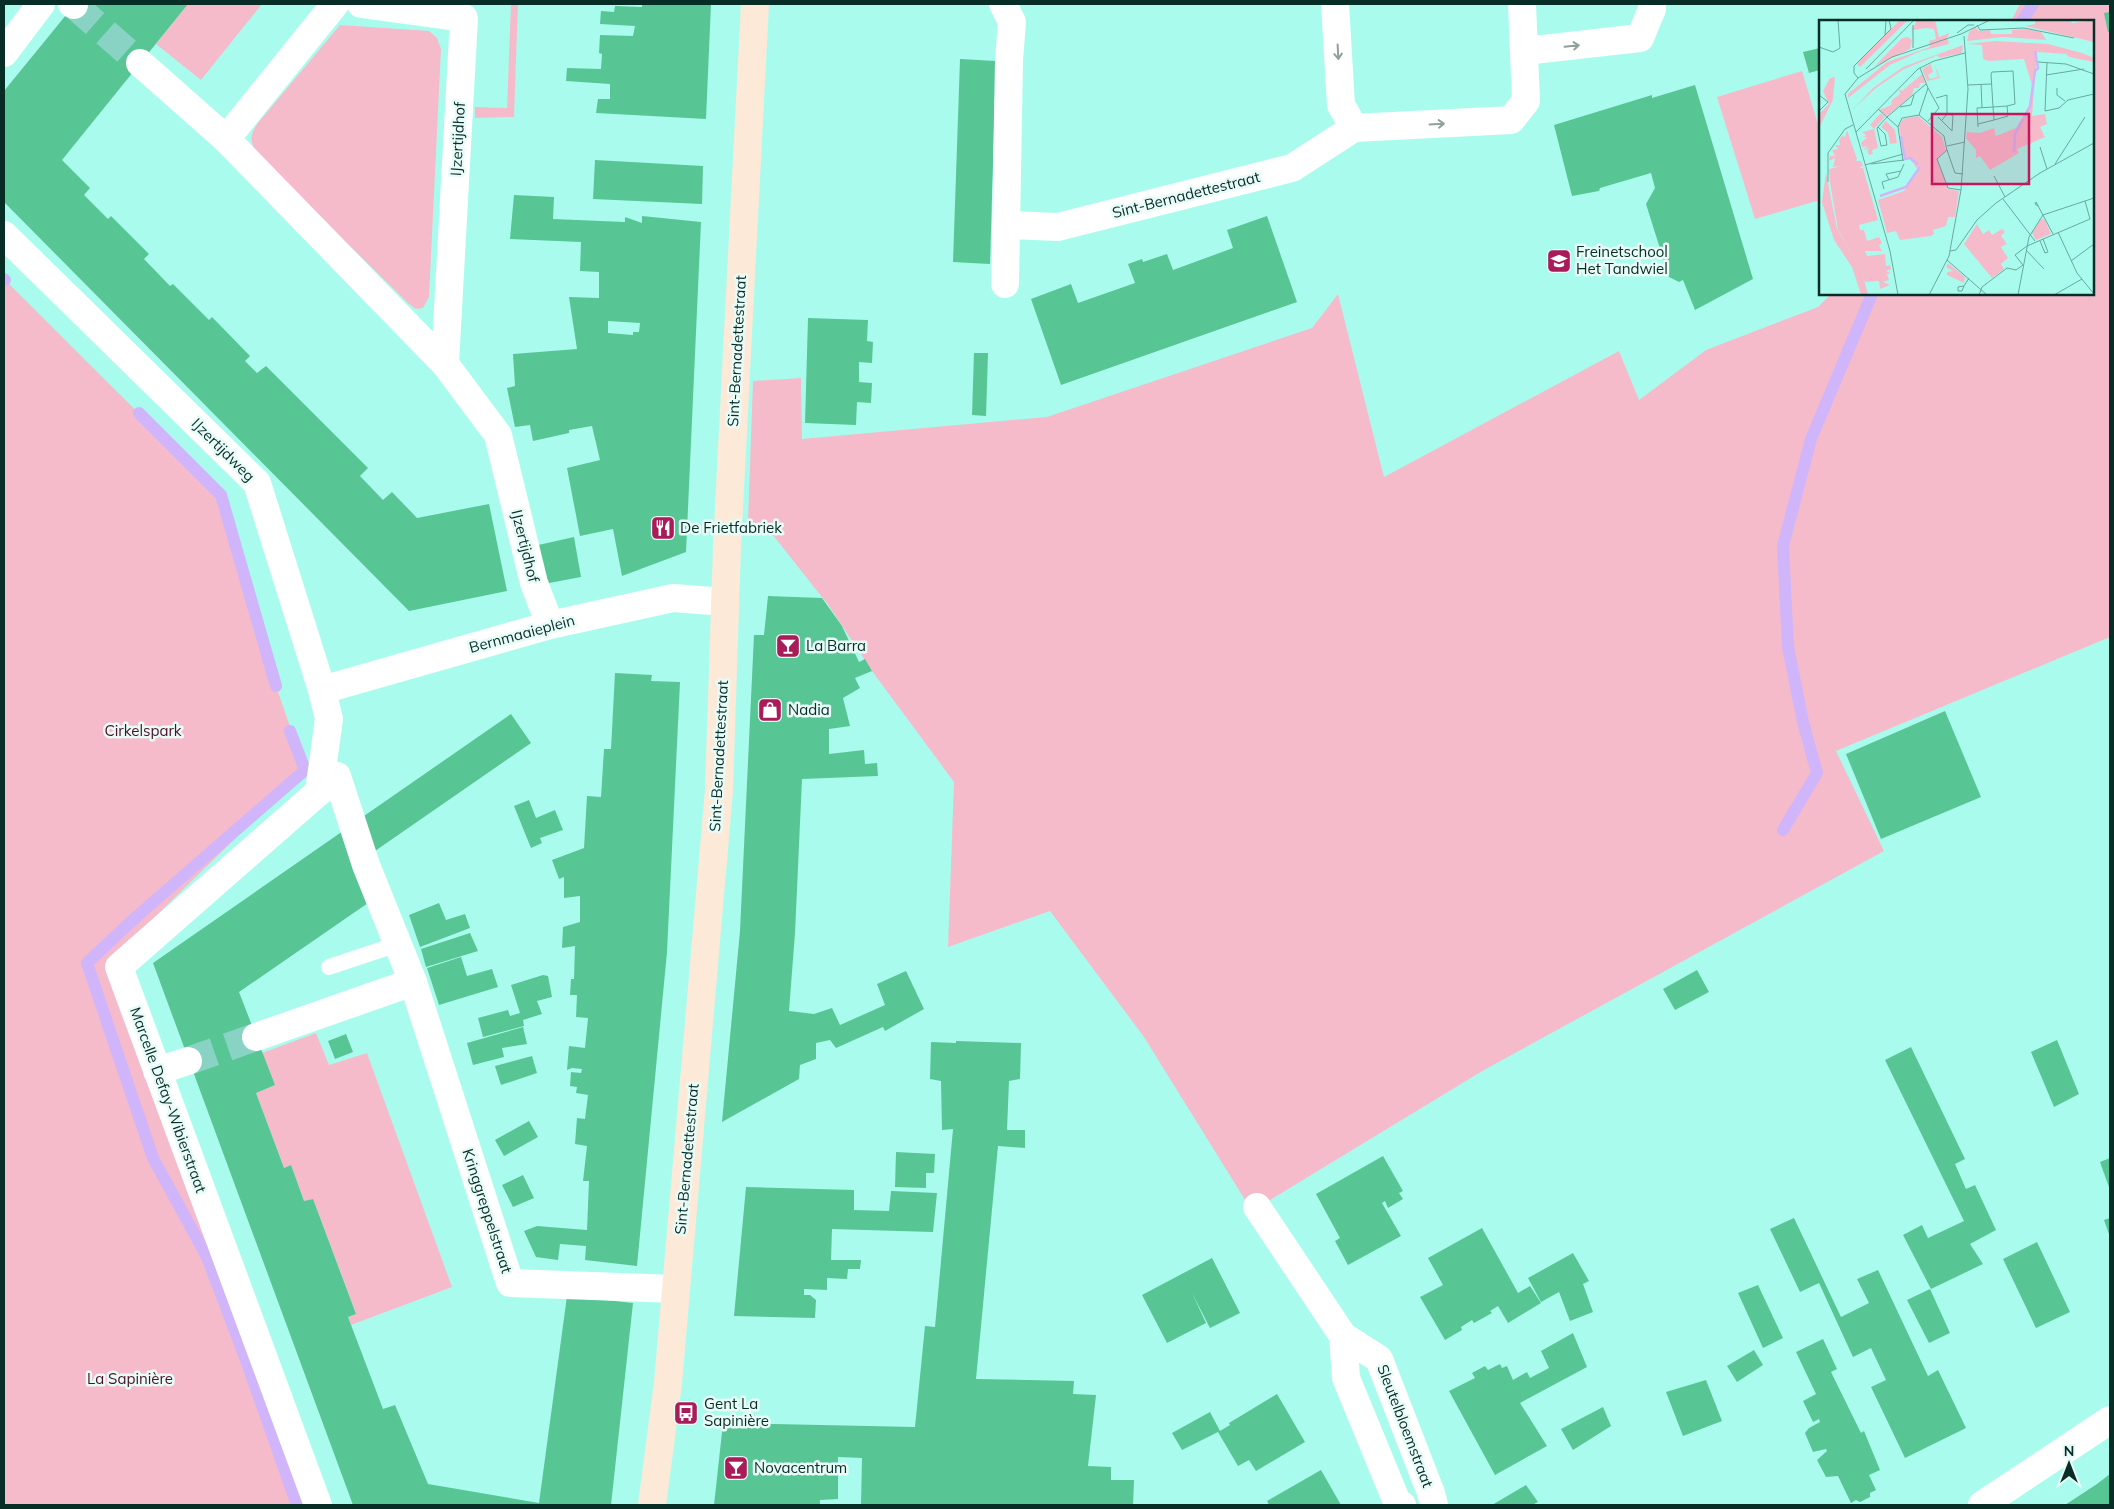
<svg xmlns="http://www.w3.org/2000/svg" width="2114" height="1509" font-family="Mulish,sans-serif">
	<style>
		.green { fill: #f6bbca }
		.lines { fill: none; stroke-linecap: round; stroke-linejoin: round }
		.stream { stroke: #d0b5fb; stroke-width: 12 }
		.building { fill: #57c594; fill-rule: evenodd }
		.street-tunnel { stroke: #89d3c5; stroke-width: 28; stroke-dasharray: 28 14; stroke-linecap: butt }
		.lane { stroke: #fff; stroke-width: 16 }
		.street { stroke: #fff; stroke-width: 28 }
		.secondary { stroke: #fde9d8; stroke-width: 28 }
		.oneway { stroke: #90a09e }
		.labels { text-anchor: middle; stroke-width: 5; stroke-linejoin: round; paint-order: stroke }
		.street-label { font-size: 15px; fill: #082d27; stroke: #e8fbf7 }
		.poi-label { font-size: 15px; fill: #082d27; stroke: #e8fbf7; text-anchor: start }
		.park-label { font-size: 15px; fill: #4d1027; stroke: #e8fbf7 }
		.inset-river { fill: none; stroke: #d0b5fb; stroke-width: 2.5 }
		.inset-road { fill: none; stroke: #69a99e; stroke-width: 1 }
		.view { fill: #c2185b; fill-opacity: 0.15; stroke: #c2185b; stroke-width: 2.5 }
		.inset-edge { fill: none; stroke: #082d27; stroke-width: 2.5 }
	</style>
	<rect width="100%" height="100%" fill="#a9fced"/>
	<g class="green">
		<polygon points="188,4 262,4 201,80 156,44"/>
		<polygon points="511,4 518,4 514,117 475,118 475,107 507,108"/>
		<polygon points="2020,4 2110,4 2110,637 1836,751 1884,851 1484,1070 1252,1211 1144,1037 1050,911 948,947 954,782 872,671 829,606 769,530 748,521 753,381 801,378 802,439 1047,417 1312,328 1338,294 1384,477 1619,351 1639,400 1706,350 1818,307 1831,294 2093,294 2093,21 2011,21"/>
		<path d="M340 25 429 31 437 38 441 49 429 297 423 308 416 309 409 304 261 159C251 144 247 139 258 123Z"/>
		<polygon points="1802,71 1820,131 1820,200 1755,219 1717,97"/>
		<polygon points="4,279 221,495 276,686 305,770 105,966 173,1116 307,1505 4,1505"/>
		<polygon points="316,1033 329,1065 367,1053 452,1287 351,1325 348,1317 356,1314 313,1199 304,1201 291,1165 284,1168 256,1093 275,1085 262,1053"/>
	</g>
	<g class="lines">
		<g class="stream">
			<polyline points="2022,21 2033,4"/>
			<polyline points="4,279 5,280"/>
			<polyline points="139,413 221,495 276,686"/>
			<polyline points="290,731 305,770 135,918 87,963 153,1158 207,1257 247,1363 297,1505"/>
			<polyline points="1783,830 1817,773 1803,722 1788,647 1783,546 1811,439 1872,294"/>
		</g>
	</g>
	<g class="building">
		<polygon points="75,4 188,4 62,160 90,188 84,195 108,219 111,216 149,254 144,259 170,286 173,284 209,320 212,317 250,356 245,361 257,373 266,366 368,468 360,476 383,500 392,492 417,518 489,504 507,591 409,611 4,202 4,91"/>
		<polygon points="642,4 711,4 706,119 596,113 598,99 610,99 610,84 566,81 567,68 601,69 602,54 599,53 600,35 633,36 635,26 600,24 601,11 614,12 615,6 642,7"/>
		<polygon points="2110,12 2110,32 2108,32 2104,13"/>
		<polygon points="1820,48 1820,70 1809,73 1803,52"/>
		<polygon points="960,59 996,61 990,264 953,262"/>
		<polygon points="1695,85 1753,279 1695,310 1683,280 1679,282 1669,277 1646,204 1655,188 1651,173 1600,188 1599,191 1572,196 1554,125 1652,95 1652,98"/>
		<polygon points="595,160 703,166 702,204 593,199"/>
		<path d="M514 195 554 197 553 219 625 222V217L642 223V216L701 222 686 552 622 576 613 529 580 536 567 468 600 460 592 426 569 430V433L533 441 530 425 515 427 507 388 515 386 513 354 577 349 569 297 599 298V272L580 271 581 242 510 239ZM608 321 640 323 639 332H633V335L608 333Z"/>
		<polygon points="1267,216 1297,302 1061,385 1031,299 1071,284 1078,303 1135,283 1128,264 1142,259 1143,262 1167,254 1173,270 1233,248 1227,230"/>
		<polygon points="808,318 868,320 867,341 873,342 872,363 859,362 859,382 872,383 871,403 857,402 856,425 805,423"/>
		<polygon points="974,353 988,353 986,416 972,415"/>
		<polygon points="574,537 581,577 544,584 534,546"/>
		<polygon points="768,596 822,598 842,626 859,662 865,659 872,671 855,678 860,688 843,698 850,726 829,729 829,754 864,750 865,764 877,763 878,776 802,779 795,933 789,1011 814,1014 832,1008 840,1025 885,1005 877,984 906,971 924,1009 885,1031 883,1027 836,1048 830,1040 816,1043 816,1059 800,1065 799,1079 722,1122 740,931 754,635 764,635"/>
		<polygon points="615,673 652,675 651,681 680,682 667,952 637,1266 585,1260 586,1246 560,1244 558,1260 536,1257 524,1231 537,1226 587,1230 589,1181 583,1181 587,1146 575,1144 577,1118 585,1119 588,1095 576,1093 577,1087 570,1086 571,1072 581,1073 582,1069 572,1068 567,1070 569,1046 585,1048 588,1018 576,1017 577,995 570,995 571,979 574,979 575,946 562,948 563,927 580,922 580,896 564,898 564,877 559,879 552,860 584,848 587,796 601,797 604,749 611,749"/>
		<polygon points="1945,711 1981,797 1881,839 1846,754"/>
		<polygon points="511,714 531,743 375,851 364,816"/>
		<polygon points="529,800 536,818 555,810 563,830 540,838 542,843 531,848 514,806"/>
		<polygon points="343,831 368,903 239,992 275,1085 256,1093 284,1168 291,1165 304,1201 313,1199 356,1314 348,1317 383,1409 395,1405 428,1484 539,1503 567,1296 633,1303 611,1505 353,1505 153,963"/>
		<polygon points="439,903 446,920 465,914 470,928 420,947 409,915"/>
		<polygon points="470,933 478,951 426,967 421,949"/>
		<polygon points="461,957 467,976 492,969 498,987 439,1005 427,968"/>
		<polygon points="1697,970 1709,992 1675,1010 1663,989"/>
		<polygon points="543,975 548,976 552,997 537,1001 542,1014 523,1020 524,1026 483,1037 478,1018 508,1010 510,1016 520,1013 511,985"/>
		<polygon points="523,1027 527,1044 502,1048 504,1057 473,1065 467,1043"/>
		<polygon points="346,1034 353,1052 335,1059 328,1041"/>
		<polygon points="2057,1040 2079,1094 2054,1107 2031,1052"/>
		<polygon points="956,1041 1021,1043 1020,1079 1009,1081 1007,1130 1025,1130 1025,1148 998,1146 976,1379 1074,1381 1073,1394 1096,1395 1088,1466 1111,1467 1111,1480 1134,1480 1133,1505 861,1505 862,1458 838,1457 838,1499 820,1500 820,1505 714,1505 723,1423 915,1427 925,1326 935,1327 953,1129 942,1130 941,1081 930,1079 931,1042 956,1043"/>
		<polygon points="1911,1047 1965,1159 1955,1164 1966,1189 1975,1185 1996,1230 1970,1244 1983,1264 1931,1289 1903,1235 1922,1225 1928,1238 1964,1221 1885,1060"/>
		<polygon points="532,1056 537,1073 501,1085 495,1066"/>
		<polygon points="529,1121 538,1137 504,1156 495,1140"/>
		<polygon points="896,1152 935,1154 934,1173 926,1173 926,1188 895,1187"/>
		<polygon points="1383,1156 1403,1191 1399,1193 1403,1199 1388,1208 1385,1201 1382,1203 1401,1236 1348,1265 1335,1241 1340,1238 1316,1194"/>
		<polygon points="2110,1158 2110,1190 2100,1162"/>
		<polygon points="523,1175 534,1198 513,1207 502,1185"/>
		<polygon points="746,1187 854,1190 854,1210 889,1211 891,1191 937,1193 933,1232 832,1229 831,1260 861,1260 860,1269 848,1269 847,1279 827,1278 827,1290 804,1289 804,1295 810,1295 816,1300 815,1318 734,1316"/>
		<polygon points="1794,1218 1841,1317 1869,1303 1857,1279 1878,1270 1928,1376 1938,1370 1966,1428 1905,1458 1871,1387 1886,1380 1871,1348 1853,1357 1819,1283 1800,1292 1770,1229"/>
		<polygon points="2110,1218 2110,1237 2104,1220"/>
		<polygon points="1482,1228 1518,1293 1530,1286 1541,1303 1508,1323 1498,1306 1490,1311 1492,1313 1474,1323 1472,1320 1461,1327 1462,1330 1445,1340 1420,1297 1443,1285 1428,1258"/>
		<polygon points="2037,1242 2070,1312 2036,1328 2003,1259"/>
		<polygon points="1573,1253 1589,1281 1583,1284 1593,1312 1570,1321 1559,1292 1541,1302 1528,1278"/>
		<polygon points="1212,1258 1240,1313 1210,1328 1192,1293 1206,1323 1167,1343 1142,1295"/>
		<polygon points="1758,1285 1783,1338 1763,1348 1738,1293"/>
		<polygon points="1930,1289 1950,1333 1929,1343 1907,1300"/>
		<polygon points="1573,1333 1587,1367 1520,1403 1547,1446 1495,1475 1449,1391 1475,1378 1472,1373 1485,1366 1488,1370 1500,1364 1502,1368 1507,1366 1513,1380 1527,1372 1530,1378 1549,1368 1541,1351"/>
		<polygon points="1823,1339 1837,1369 1831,1372 1861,1433 1864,1431 1880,1470 1869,1475 1876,1490 1870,1493 1870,1497 1860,1502 1856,1500 1851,1503 1838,1476 1826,1477 1817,1460 1827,1451 1826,1449 1813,1452 1805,1433 1809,1428 1820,1422 1819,1419 1813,1422 1803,1401 1816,1394 1796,1352"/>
		<polygon points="1754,1350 1763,1365 1737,1382 1727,1366"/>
		<polygon points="1706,1380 1722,1421 1683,1436 1666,1392"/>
		<polygon points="1277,1394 1305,1442 1256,1471 1249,1460 1238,1466 1218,1432 1182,1450 1172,1433 1210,1412 1220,1431 1230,1425 1229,1423"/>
		<polygon points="1603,1407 1611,1426 1573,1450 1561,1429"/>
		<polygon points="1321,1470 1341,1505 1269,1505 1267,1501"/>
		<polygon points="2110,1474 2110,1505 2065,1505 2097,1484"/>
		<polygon points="1526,1485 1538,1502 1532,1505 1492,1505"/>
	</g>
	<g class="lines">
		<g class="street-tunnel">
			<polyline points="74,5 140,63"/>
			<polyline points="188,1061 256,1037"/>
		</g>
		<polyline class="lane" points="329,967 398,944"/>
		<g class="street">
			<polyline points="72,4 74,5"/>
			<polyline points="1003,4 1012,22 1009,60 1005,284"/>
			<polyline points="1335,4 1341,105 1354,128 1511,120 1526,101 1522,4"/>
			<polyline points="1524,51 1640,38 1652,9 1652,4"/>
			<polyline points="4,53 41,4"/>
			<polyline points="140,63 226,139 445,364 464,18 361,4"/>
			<polyline points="226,139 335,4"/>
			<polyline points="1007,225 1058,227 1292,168 1354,128"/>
			<polyline points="4,235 257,483 322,690 329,719 319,792"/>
			<polyline points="445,364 498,435 534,583 550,625"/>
			<polyline points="322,690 550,625 673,598 725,602"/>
			<polyline points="256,1037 413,982"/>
			<polyline points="157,1071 188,1061"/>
			<polyline points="1257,1207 1343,1336 1379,1359 1431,1493 1434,1505"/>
			<polyline points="1343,1336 1346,1378 1397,1502 1402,1505"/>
			<polyline points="318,1505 119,967 337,776 366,865 413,982 510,1283 675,1289"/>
			<polyline points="1982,1505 2110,1420"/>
		</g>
		<polyline class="secondary" points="652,1505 668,1383 719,790 727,546 755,4"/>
	</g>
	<defs><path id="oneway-shaft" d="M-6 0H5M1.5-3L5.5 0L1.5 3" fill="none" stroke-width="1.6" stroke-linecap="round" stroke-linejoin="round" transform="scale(1.25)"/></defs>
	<g class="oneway">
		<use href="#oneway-shaft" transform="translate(1572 46) rotate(-6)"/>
		<use href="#oneway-shaft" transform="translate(1338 52) rotate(87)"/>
		<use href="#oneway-shaft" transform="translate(1437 124) rotate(-3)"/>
	</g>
	<defs>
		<symbol id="school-square" viewBox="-11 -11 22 22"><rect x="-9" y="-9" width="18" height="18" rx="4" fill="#aa1c59" stroke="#e8fbf7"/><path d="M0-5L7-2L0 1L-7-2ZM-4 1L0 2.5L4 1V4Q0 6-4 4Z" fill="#fff"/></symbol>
		<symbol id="restaurant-square" viewBox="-11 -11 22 22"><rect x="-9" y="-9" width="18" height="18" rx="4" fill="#aa1c59" stroke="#e8fbf7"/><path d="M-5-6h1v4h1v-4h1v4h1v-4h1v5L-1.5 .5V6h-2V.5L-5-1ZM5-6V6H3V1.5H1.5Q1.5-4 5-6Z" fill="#fff"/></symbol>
		<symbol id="bar-square" viewBox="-11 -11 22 22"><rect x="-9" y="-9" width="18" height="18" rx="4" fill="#aa1c59" stroke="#e8fbf7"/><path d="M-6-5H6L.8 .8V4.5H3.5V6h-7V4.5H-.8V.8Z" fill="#fff"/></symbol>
		<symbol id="shop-square" viewBox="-11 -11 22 22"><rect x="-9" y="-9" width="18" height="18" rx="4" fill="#aa1c59" stroke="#e8fbf7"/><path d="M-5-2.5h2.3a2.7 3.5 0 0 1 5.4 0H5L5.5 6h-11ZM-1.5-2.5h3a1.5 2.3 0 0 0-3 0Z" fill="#fff"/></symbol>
		<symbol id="bus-square" viewBox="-11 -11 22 22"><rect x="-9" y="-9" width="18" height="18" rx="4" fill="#aa1c59" stroke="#e8fbf7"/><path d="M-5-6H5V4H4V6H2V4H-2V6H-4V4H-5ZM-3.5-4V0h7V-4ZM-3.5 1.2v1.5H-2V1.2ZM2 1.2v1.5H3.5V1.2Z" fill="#fff"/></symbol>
	</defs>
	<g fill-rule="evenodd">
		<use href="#school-square" x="1545" y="247" width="28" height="28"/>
		<use href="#restaurant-square" x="649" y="514" width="28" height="28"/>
		<use href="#bar-square" x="774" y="632" width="28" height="28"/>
		<use href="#shop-square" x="756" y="696" width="28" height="28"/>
		<use href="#bus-square" x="672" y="1399" width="28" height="28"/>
		<use href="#bar-square" x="722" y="1454" width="28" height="28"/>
	</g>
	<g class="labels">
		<g class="street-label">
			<text transform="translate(458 139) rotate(-87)" y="5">IJzertijdhof</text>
			<text transform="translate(1186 195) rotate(-14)" y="5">Sint-Bernadettestraat</text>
			<text transform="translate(737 351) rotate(-87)" y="5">Sint-Bernadettestraat</text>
			<text transform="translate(223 450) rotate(45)" y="5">IJzertijdweg</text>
			<text transform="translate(525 546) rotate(76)" y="5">IJzertijdhof</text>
			<text transform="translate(522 634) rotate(-15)" y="5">Bernmaaieplein</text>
			<text transform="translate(719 756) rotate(-87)" y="5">Sint-Bernadettestraat</text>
			<text transform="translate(168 1100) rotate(70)" y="5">Marcelle Defay-Wibierstraat</text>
			<text transform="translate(687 1159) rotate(-85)" y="5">Sint-Bernadettestraat</text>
			<text transform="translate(487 1211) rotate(72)" y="5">Kringgreppelstraat</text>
			<text transform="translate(1405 1426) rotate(69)" y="5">Sleutelbloemstraat</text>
		</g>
		<g class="poi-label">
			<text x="1576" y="257">Freinetschool<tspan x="1576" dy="17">Het Tandwiel</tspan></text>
			<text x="680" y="533">De Frietfabriek</text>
			<text x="806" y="651">La Barra</text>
			<text x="788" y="715">Nadia</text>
			<text x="704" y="1409">Gent La<tspan x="704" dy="17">Sapinière</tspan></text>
			<text x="754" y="1473">Novacentrum</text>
		</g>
		<g class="park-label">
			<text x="143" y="736">Cirkelspark</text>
			<text x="130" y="1384">La Sapinière</text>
		</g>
	</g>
	<g transform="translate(1819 20)">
		<rect width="275" height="275" fill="#a9fced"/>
		<path d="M81 0H89L41 47 38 44 43 38ZM98 0H116L120 17 131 13 128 17 130 24 102 31 71 45 29 78V74L68 42 111 27 110 21 117 19 115 9 107 8 94 10 96 25 93 10ZM216 0H251L253 3 275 0V22L206 6 216 4ZM156 7 160 11 171 10 172 14H193V10L206 9 222 12 227 20 184 17 148 21 150 12ZM89 17 93 20 91 29 56 46 83 18ZM176 21 229 24 263 33 275 38V42L250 37 247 34 218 32 213 96 226 94 228 104 221 107 226 117 198 129 200 133 171 150 161 136 157 138V130L147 118 148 112 161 113 175 108 177 116 197 108 210 87 213 65 205 39 170 41 164 39 163 25 148 24ZM144 25 143 33 120 38 119 35 85 49 57 68 33 90 54 68 84 47ZM115 43 121 58 108 61 103 49 112 44 114 52 109 55 111 59 119 57ZM103 54 106 63H101L100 68H95L93 75 68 96 60 90 72 85 73 80 81 74 80 69 83 71ZM16 57 14 80 0 108V94L10 84 4 71 11 58ZM62 93 66 97 55 109 59 128 53 130 54 134 50 135 48 130 51 128 44 130 49 126 43 127 42 123 48 117H44L47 115 43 112 55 109 51 105ZM99 96 123 117 127 130 118 139 129 169 140 171 136 197H129L127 206 114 210 115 214 112 216 81 220 77 211 68 213 59 180 85 171 100 151 91 139 86 140 80 106 84 99ZM67 101 76 110 78 123 71 124 69 113 62 107ZM28 110 38 139 37 141H42L44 146 40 148H44L59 200 40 205 41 210H45L48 221 60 217 63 223 60 225 63 231H46L48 236 66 234 67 246 71 245 72 249 67 251 72 253 68 254 70 260 64 262 71 265 61 269 60 261 46 262 44 256 49 275H42L33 247 15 220 3 182 7 153 18 209 43 252 19 210 11 162 10 149 23 146 14 147 16 138 10 141 11 136H16L13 130 19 129 16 125H21L20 120 23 116 26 117ZM222 199 226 200 232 214 217 220 213 213ZM158 204 164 214 170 210 173 215 183 209 186 212 182 216 188 224 182 227 189 238 182 244 185 249 173 258 145 224ZM129 243 146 257 145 263 128 255V252L134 251 127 247Z" fill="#f6bbca"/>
		<path class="inset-river" d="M205 97 211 86 216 51 219 48 216 31M82 116 86 139 91 138 99 144M195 132 196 114 204 99M61 176 87 167 101 147"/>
		<path class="inset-road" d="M94 5V28M158 5 161 10 205 8 255 18M138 13 149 5H155M66 15 67 0M0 27 14 32 21 28 19 0M219 42 247 44 275 54M228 43 226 91 240 88 249 80 275 74M47 49 95 0M227 55 265 49M39 58 35 53V46L72 9 70 0M162 64 163 88M149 65 172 64M109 68 120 88 109 101M238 68V75L246 81M0 75 9 82 0 91M117 78 128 75V94M81 87 92 85 95 75M59 89 79 107 84 141M100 95 109 68 101 48M100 95 125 116 128 131M119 97 133 111 134 95 128 94 123 100M159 104 175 100M59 107 66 114 68 125 62 126 58 108 59 107 68 97 107 64M79 107 83 98 100 95M159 107 158 88 174 87 188 86 196 84 194 51 173 52 172 54 174 87 175 99V100L189 96 188 86M37 112 99 49 115 41 146 33M128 126 146 122M221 127 228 149M52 144 85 140M236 144 266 97M46 145 84 134M175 156 186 177M70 160 67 154 82 151M9 162V133L26 109 34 105M65 169 63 162 79 157 85 144M142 170 129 168 118 139 128 130 136 153 144 154M184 179 216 221M219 186 216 184 217 182 234 214M224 195 275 178M239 212 258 253 275 274M221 221 226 233 229 232 224 219M207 230 225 249M131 231 137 230 158 200 177 183 221 153 275 123M128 240 168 275M252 241 275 224M145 266 139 267V271H143L145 266 150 258M79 275 71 231 26 74 39 58 73 37 142 14 171 0M110 275 130 236 142 170 149 69 145 16M160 275 163 267 188 248 197 250 204 245 196 235 208 226 271 199 266 181M199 275 210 217 224 195M235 275 263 259"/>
		<path class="view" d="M113 94H210V164H113Z"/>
		<rect width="275" height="275" class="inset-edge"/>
	</g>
	<rect width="2114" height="1509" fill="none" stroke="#082d27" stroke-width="10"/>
	<g transform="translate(2069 1464)" stroke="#e8fbf7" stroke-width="4" paint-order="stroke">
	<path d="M0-4L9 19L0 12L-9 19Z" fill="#082d27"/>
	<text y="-8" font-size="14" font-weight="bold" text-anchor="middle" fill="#082d27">N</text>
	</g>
</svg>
